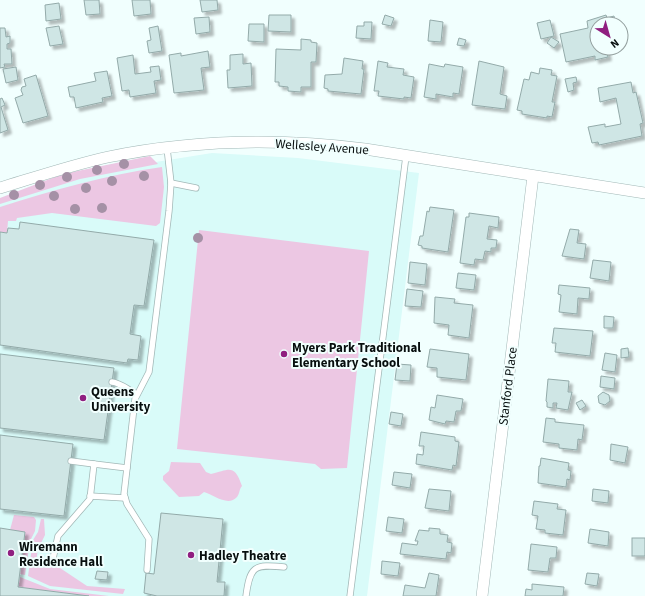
<svg xmlns="http://www.w3.org/2000/svg" width="645" height="596" font-family="'Source Sans 3',sans-serif">
	<style>
		.built { fill: #d9fbf9 }
		.green { fill: #ecc7e3 }
		.building { fill: #cfe6e5; stroke: #93aaa9; filter: url(#shadow) }
		.lines { fill: none; stroke-linecap: round; stroke-linejoin: round }
		.service-casing { stroke: #a2b8b7; stroke-width: 7 }
		.minor-casing { stroke: #a2b8b7; stroke-width: 12 }
		.service { stroke: #fff; stroke-width: 5.5 }
		.minor { stroke: #fff; stroke-width: 11 }
		.tree { fill: #a591a6 }
		.poi-dot { fill: #901f80; stroke: #f1fffe; stroke-width: 1.5 }
		.labels { text-anchor: middle; stroke-width: 4; stroke-linejoin: round; paint-order: stroke }
		.street-label { font-size: 13px; fill: #070e0e; stroke: #f1fffe }
		.poi-label { font-size: 13px; font-weight: bold; fill: #070e0e; stroke: #f1fffe; text-anchor: start }
	</style>
	<defs>
		<filter id="shadow"><feDropShadow dx="3.5" dy="3.5" stdDeviation="1" flood-color="#0004"/></filter>
	</defs>
	<rect width="100%" height="100%" fill="#f1fffe"/>
	<polygon class="built" points="212,153 298,158 419,173 367,596 0,596 0,200 112,169"/>
	<g class="green">
		<polygon points="150,156 158,164 80,179 0,204 0,198 63,174"/>
		<path d="M162 167 164 187 160 223 156 226 52 213 17 218 16 221H8L7 233 0 232V207C53 190 106 175 162 167Z"/>
		<polygon points="199,230 369,251 347,468 321,469 315,464 177,449"/>
		<path d="M171 462 200 463 206 472 211 474C229 470 234 463 242 486 239 489 240 493 237 497 228 507 214 495 204 492L199 496 179 497 163 480V476L169 471Z"/>
		<polygon points="14,515 34,517 36,520 35,531 30,541 25,575 20,574 25,532 10,530"/>
		<polygon points="41,519 44,519 45,535 38,549 36,562 57,566 87,586 125,589 123,594 50,586 28,576 33,540 38,532"/>
		<polygon points="20,577 50,589 109,596 89,596 18,587"/>
	</g>
	<g class="building">
		<polygon points="84,0 99,0 100,14 86,15"/>
		<polygon points="132,0 150,0 151,14 134,16"/>
		<polygon points="200,0 217,0 218,10 202,12"/>
		<polygon points="59,3 61,19 46,21 45,5"/>
		<polygon points="269,15 291,15 291,32 268,31"/>
		<polygon points="385,15 394,18 391,26 382,24"/>
		<polygon points="606,15 607,18 614,16 616,24 597,24 597,48 606,48 608,57 595,60 595,56 566,62 560,34 588,28 587,21"/>
		<polygon points="209,17 210,32 196,34 194,18"/>
		<polygon points="430,20 443,22 441,42 428,41"/>
		<polygon points="550,20 554,36 541,39 537,23"/>
		<polygon points="364,22 372,22 371,39 356,38 357,26 364,26"/>
		<polygon points="249,24 264,24 264,42 248,41"/>
		<polygon points="59,26 63,44 50,46 46,28"/>
		<polygon points="158,26 162,51 149,53 147,41 151,40 149,28"/>
		<polygon points="0,28 5,28 6,37 10,36 10,43 7,44 7,49 11,49 12,64 4,64 5,67 0,68"/>
		<polygon points="551,37 559,42 554,48 547,43"/>
		<polygon points="459,38 466,40 464,46 457,45"/>
		<polygon points="301,39 311,40 311,42 317,43 316,62 311,62 311,87 301,87 301,92 288,91 288,87 279,86 279,82 275,82 276,49 301,50"/>
		<polygon points="208,51 210,67 201,68 204,90 174,93 169,55 181,53 181,56"/>
		<polygon points="243,54 243,64 251,63 252,86 228,88 227,70 230,70 230,55"/>
		<polygon points="133,55 135,74 151,72 150,67 159,66 161,80 154,81 156,93 130,97 129,90 122,91 117,58"/>
		<polygon points="344,58 363,61 362,69 364,69 361,94 328,91 328,89 324,88 325,75 342,74"/>
		<polygon points="378,61 388,63 387,67 404,69 403,75 414,77 411,98 404,97 404,99 378,96 379,91 374,91"/>
		<polygon points="479,61 504,67 500,94 507,96 505,109 472,105"/>
		<polygon points="429,64 444,67 445,64 463,67 459,94 453,93 453,97 436,94 436,99 424,97"/>
		<polygon points="16,67 18,80 6,83 3,69"/>
		<polygon points="540,68 552,70 551,75 557,76 552,102 555,102 552,117 547,116 547,118 522,114 522,111 517,110 524,79 529,80 531,72 539,74"/>
		<polygon points="107,71 112,96 102,98 103,102 76,108 74,97 70,97 68,87 96,81 94,73"/>
		<polygon points="36,75 48,116 23,123 15,98 23,95 21,90 22,87 26,86 24,79"/>
		<polygon points="576,77 577,82 573,83 574,90 568,92 565,79"/>
		<polygon points="631,82 633,93 636,92 643,123 640,124 642,136 599,145 598,142 592,143 588,127 605,124 605,127 621,124 616,98 600,102 598,88"/>
		<polygon points="2,98 5,105 1,107 8,130 0,133 0,99"/>
		<polygon points="430,207 454,210 448,252 422,248 422,246 418,245 420,236 423,236 427,211 429,212"/>
		<polygon points="469,213 499,217 498,228 489,226 487,239 497,240 496,248 491,248 491,252 485,251 483,260 475,259 474,265 460,263 466,217 469,217"/>
		<polygon points="20,222 154,240 144,306 134,305 130,334 141,336 138,360 128,359 127,363 0,345 0,232 7,233 8,228 19,229"/>
		<polygon points="570,229 579,230 577,243 586,244 584,259 562,256"/>
		<polygon points="593,260 611,262 609,281 590,278"/>
		<polygon points="410,262 427,264 425,285 408,283"/>
		<polygon points="458,273 476,275 474,290 456,288"/>
		<polygon points="559,285 590,288 589,299 578,298 577,314 559,312 561,295 558,294"/>
		<polygon points="407,289 423,291 421,307 405,306"/>
		<polygon points="435,297 455,299 454,303 473,305 469,338 448,335 449,325 434,323"/>
		<polygon points="604,316 614,317 613,328 604,328"/>
		<polygon points="554,328 593,331 590,356 555,352 556,343 552,343"/>
		<polygon points="628,348 629,357 621,358 621,349"/>
		<polygon points="430,349 469,354 466,380 437,377 437,368 427,367"/>
		<polygon points="605,353 617,355 615,372 602,370"/>
		<polygon points="0,354 114,368 104,440 0,428"/>
		<polygon points="397,364 411,365 410,381 395,380"/>
		<polygon points="601,376 615,378 614,389 600,387"/>
		<polygon points="548,379 569,381 568,392 572,392 568,410 556,408 557,403 553,403 553,408 547,407 547,402 546,401"/>
		<polygon points="603,392 609,395 610,401 605,405 599,403 598,396"/>
		<polygon points="437,395 463,399 461,411 456,411 454,422 446,421 445,424 429,420 431,407 435,408"/>
		<polygon points="582,400 586,406 580,410 576,403"/>
		<polygon points="391,412 403,414 401,426 389,424"/>
		<polygon points="546,418 555,419 555,422 584,425 582,440 578,439 577,450 559,448 559,444 543,442"/>
		<polygon points="421,432 455,437 455,441 459,442 456,466 453,465 452,470 416,464 417,454 423,455 424,446 419,446"/>
		<polygon points="0,435 73,444 64,516 0,509"/>
		<polygon points="611,444 628,447 625,463 610,460"/>
		<polygon points="541,458 569,463 568,470 571,471 570,480 567,479 566,487 538,483 539,466 540,466"/>
		<polygon points="394,472 412,474 410,488 392,485"/>
		<polygon points="429,489 451,491 449,511 425,508"/>
		<polygon points="593,489 609,491 608,503 592,501"/>
		<polygon points="534,501 558,504 557,509 566,510 563,535 545,533 545,530 536,529 538,516 532,515"/>
		<polygon points="161,513 223,519 217,582 225,582 224,596 157,596 144,593 146,573 154,574"/>
		<polygon points="388,517 404,519 402,533 386,531"/>
		<polygon points="0,528 25,532 18,587 89,596 0,596"/>
		<polygon points="429,528 440,529 440,534 448,535 447,542 452,543 451,553 447,552 446,559 400,554 402,543 417,545 418,541 415,541 419,530 429,531"/>
		<polygon points="590,529 609,532 608,546 588,543"/>
		<rect x="632" y="538" width="13" height="18"/>
		<polygon points="531,544 557,547 556,558 550,558 548,572 528,570"/>
		<polygon points="382,561 400,563 398,576 381,574"/>
		<polygon points="97,571 108,572 107,580 95,579"/>
		<polygon points="429,573 439,575 436,596 403,596 405,585 425,588"/>
		<polygon points="587,573 599,574 597,586 585,584"/>
		<polygon points="532,584 564,587 563,596 525,596 526,589 532,590"/>
	</g>
	<g class="lines">
		<defs>
			<g id="service">
				<polyline points="171,183 196,188"/>
				<path d="M112 382C121 383 128 390 137 394"/>
				<polyline points="111,392 126,390"/>
				<polyline points="71,461 94,464"/>
				<polyline points="90,496 125,498"/>
				<polyline points="52,563 58,536 90,499 94,464 127,468"/>
				<polyline points="147,570 149,539 127,504 124,494 135,399 149,372 169,211 171,183 167,148"/>
				<path d="M246 596C250 566 254 564 284 567"/>
				<polyline points="350,596 406,156"/>
			</g>
			<g id="minor">
				<path d="M0 188C36 177 72 165 108 157 192 140 280 138 365 149L645 193"/>
				<polyline points="482,596 533,176"/>
			</g>
		</defs>
		<use href="#service" class="service-casing"/>
		<use href="#minor" class="minor-casing"/>
		<use href="#service" class="service"/>
		<use href="#minor" class="minor"/>
	</g>
	<g class="tree">
		<circle cx="124" cy="164" r="5"/>
		<circle cx="97" cy="170" r="5"/>
		<circle cx="144" cy="176" r="5"/>
		<circle cx="67" cy="177" r="5"/>
		<circle cx="112" cy="181" r="5"/>
		<circle cx="40" cy="185" r="5"/>
		<circle cx="86" cy="188" r="5"/>
		<circle cx="14" cy="195" r="5"/>
		<circle cx="54" cy="196" r="5"/>
		<circle cx="102" cy="208" r="5"/>
		<circle cx="75" cy="209" r="5"/>
		<circle cx="198" cy="238" r="5"/>
	</g>
	<g class="poi-dot">
		<circle cx="284" cy="354" r="4"/>
		<circle cx="83" cy="398" r="4"/>
		<circle cx="11" cy="553" r="4"/>
		<circle cx="191" cy="555" r="4"/>
	</g>
	<g class="labels">
		<g class="street-label">
			<text transform="translate(322 146) rotate(4)" y="5">Wellesley Avenue</text>
			<text transform="translate(507 386) rotate(-83)" y="5">Stanford Place</text>
		</g>
		<g class="poi-label">
			<text x="292" y="352">Myers Park Traditional<tspan x="292" dy="15">Elementary School</tspan></text>
			<text x="91" y="396">Queens<tspan x="91" dy="15">University</tspan></text>
			<text x="19" y="551">Wiremann<tspan x="19" dy="15">Residence Hall</tspan></text>
			<text x="199" y="560">Hadley Theatre</text>
		</g>
	</g>
	<g transform="translate(609 36) rotate(143)"><circle r="19" fill="#f1fffe" stroke="#939f9e"/>
	<path d="M0-3L7 15L0 10L-7 15Z" fill="#901f80"/>
	<text y="-6" font-size="11" font-weight="bold" text-anchor="middle" fill="#070e0e">N</text>
	</g>
</svg>
